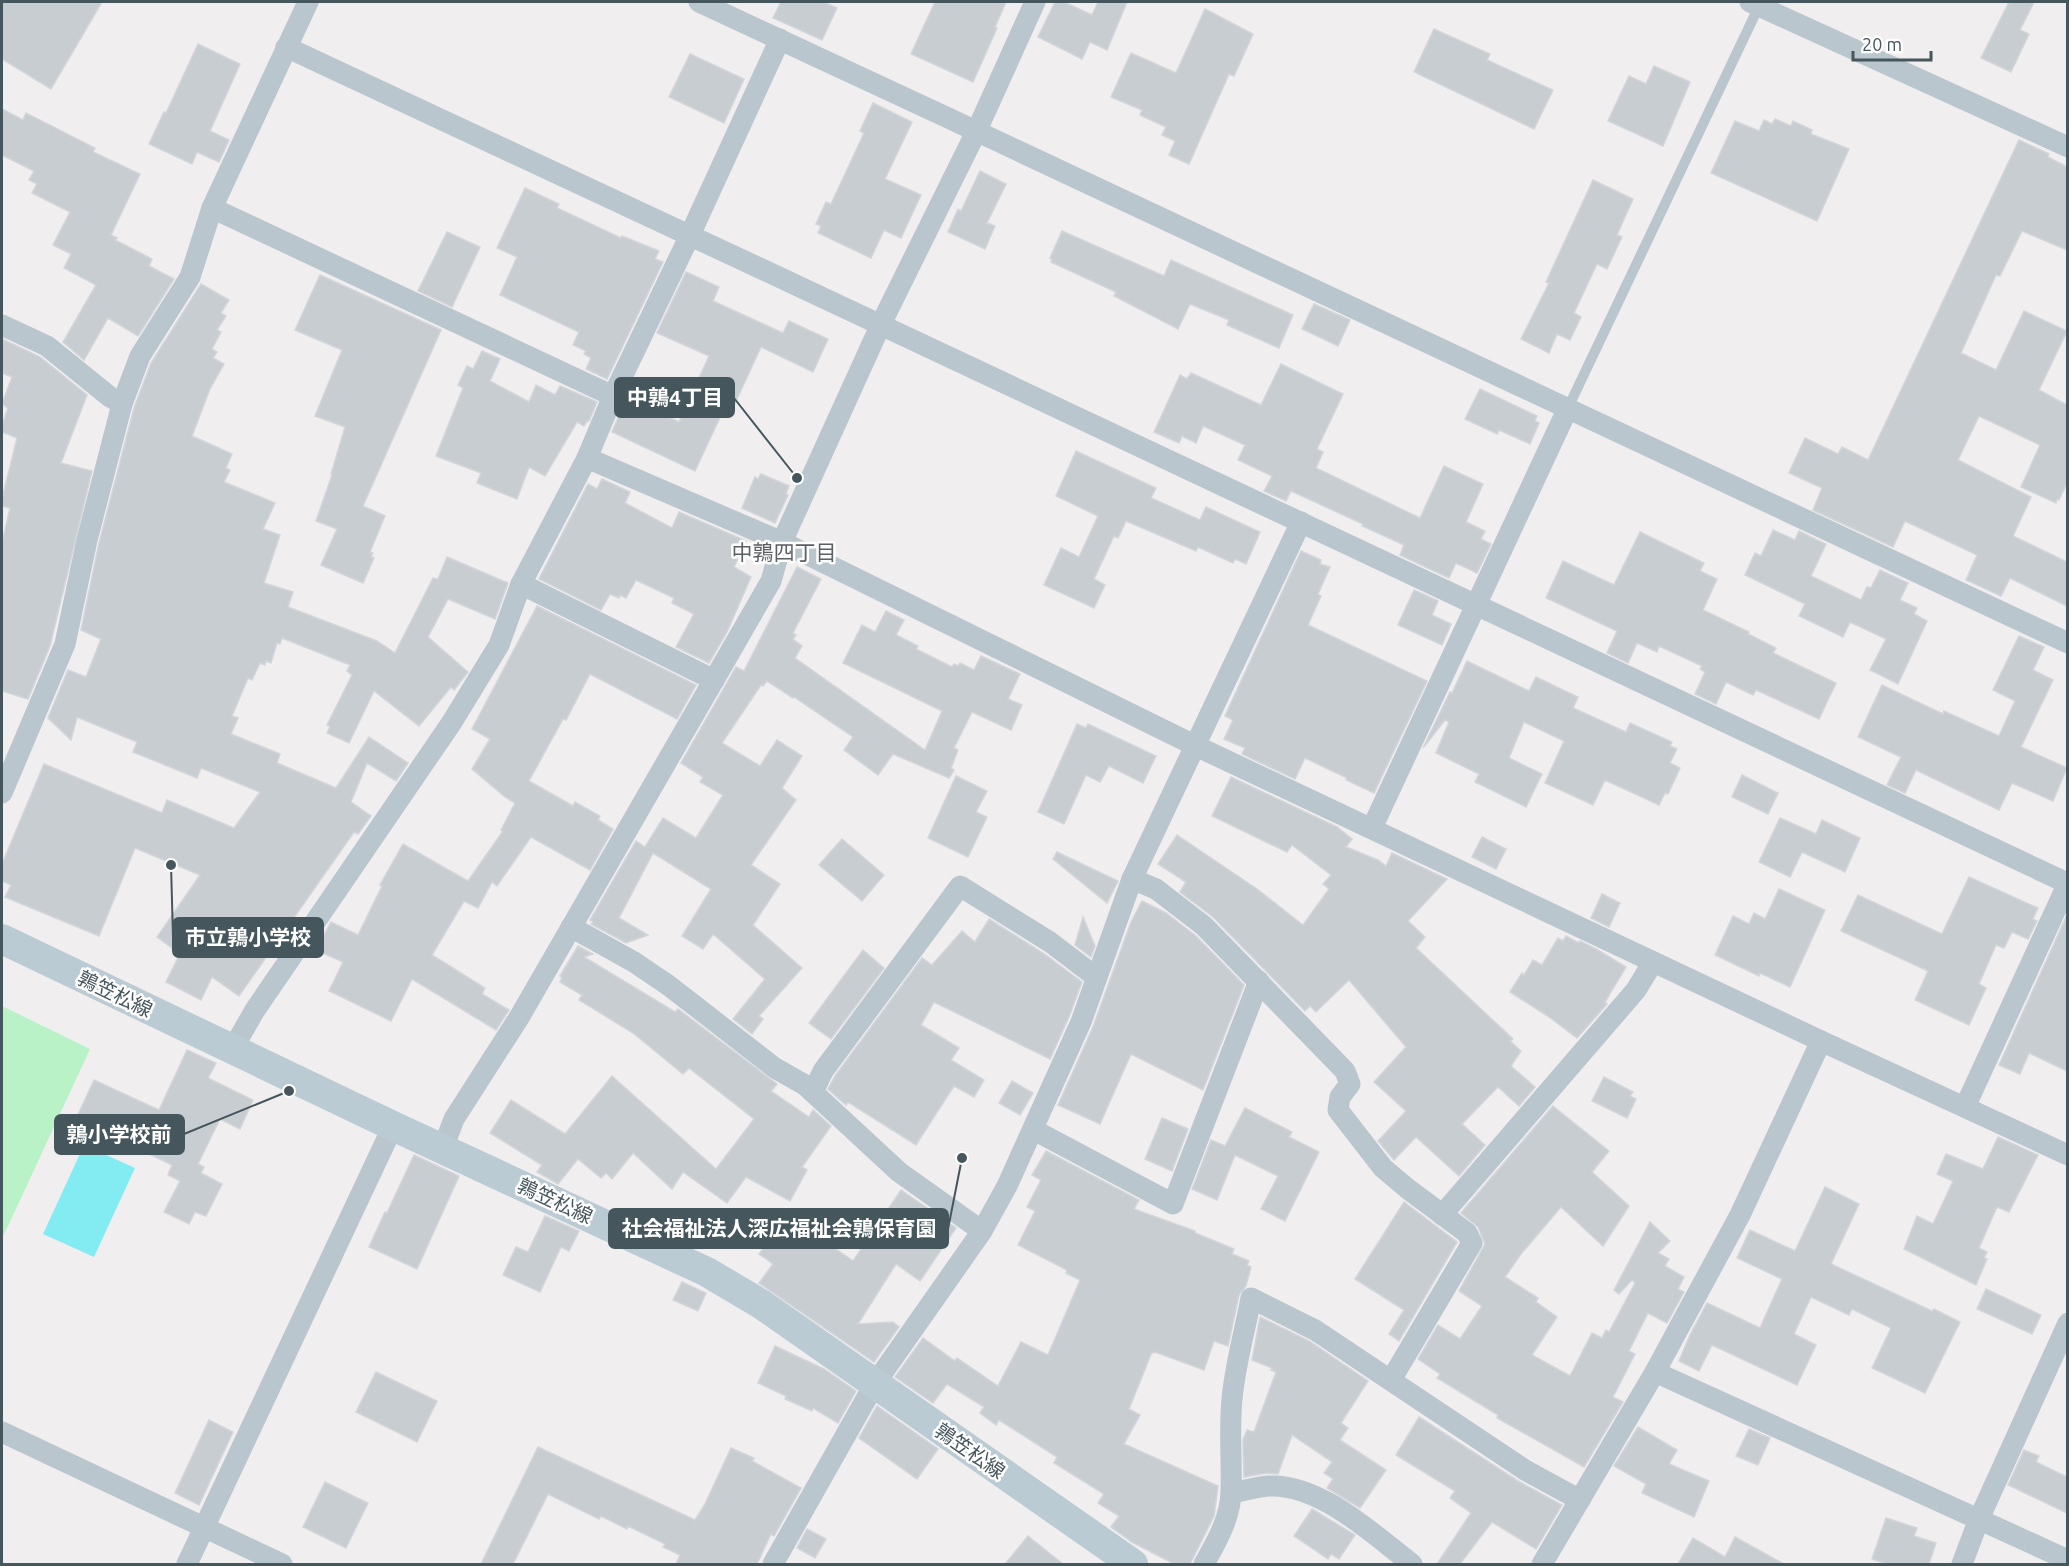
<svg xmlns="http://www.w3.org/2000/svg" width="2069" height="1566" font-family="Ubuntu,'Noto Sans JP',sans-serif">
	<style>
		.green { fill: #b9f2c7 }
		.water { fill: #83ecf3 }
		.building { fill: #c8cdd2; stroke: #d2d6db; stroke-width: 1.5 }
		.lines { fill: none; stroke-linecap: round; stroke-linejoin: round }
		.lane { stroke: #b9c6cd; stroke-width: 10 }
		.street { stroke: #b9c6cd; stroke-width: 21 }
		.secondary { stroke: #bbcbd4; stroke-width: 30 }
		.labels { text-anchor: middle; stroke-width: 5; stroke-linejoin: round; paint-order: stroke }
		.street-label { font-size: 20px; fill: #45565d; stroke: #fff }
		.neighbourhood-label { font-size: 21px; fill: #5b6064; stroke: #fff }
		.leader { fill: none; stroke: #45565d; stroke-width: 2 }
		.callout-dot { fill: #45565d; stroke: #fff; stroke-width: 2 }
		.callout { fill: #45565d; stroke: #45565d; stroke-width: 2 }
		.callout-label { font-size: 21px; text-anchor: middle; font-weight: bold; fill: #fff }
	</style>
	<rect width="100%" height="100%" fill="#f1eeef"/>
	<polygon class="green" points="2,1006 90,1049 2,1239"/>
	<polygon class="water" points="84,1145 135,1168 94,1257 43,1234"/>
	<g class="building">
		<polygon points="2,2 102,2 51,89 2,59"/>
		<polygon points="781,2 823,2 837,8 822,40 773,18"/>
		<polygon points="935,2 1006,2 995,27 997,28 973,82 911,54"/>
		<polygon points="1055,2 1064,2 1092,15 1098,2 1127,2 1107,50 1090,42 1082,59 1038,37"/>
		<polygon points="2009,2 2034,2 2020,30 2029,34 2011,72 1981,58"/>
		<polygon points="1205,9 1253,34 1234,76 1229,74 1189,164 1169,155 1175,141 1162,135 1166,127 1140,115 1142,110 1111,97 1131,53 1176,73"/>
		<polygon points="1434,29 1490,54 1487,60 1553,90 1534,129 1414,72"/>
		<polygon points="198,44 240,64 210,131 229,140 219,162 197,152 192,164 149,144 164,112 166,113"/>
		<polygon points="690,54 744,79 724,123 669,97"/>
		<polygon points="1654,66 1690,82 1663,146 1608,121 1629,76 1646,84"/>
		<polygon points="873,103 912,122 885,179 921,195 901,238 884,230 871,258 818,233 821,226 816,224 826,202 831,204 864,133 860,131"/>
		<polygon points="2,109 23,120 26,113 95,148 93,152 140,174 111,235 117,238 115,240 152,259 149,266 174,279 138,336 108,318 84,360 63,342 96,285 64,268 71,254 53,245 70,212 32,193 37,184 29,180 34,171 2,155"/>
		<polygon points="1775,119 1791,126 1793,121 1812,130 1811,134 1849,149 1817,221 1711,173 1735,121 1759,131 1764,120 1772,124"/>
		<polygon points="2019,140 2049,154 2048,157 2067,167 2067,250 2022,231 2000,276 1996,275 1961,353 1996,370 2024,311 2067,331 2039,390 2067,405 2067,483 2059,500 2057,499 2056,503 2021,487 2040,445 1979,416 1958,460 2031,497 2013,536 2067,562 2067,606 2010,578 2001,596 1966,580 1977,555 1905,521 1893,547 1813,510 1822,488 1789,473 1805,438 1838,454 1842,447 1868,460"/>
		<polygon points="980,171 1006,184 987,223 995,226 985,249 948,232 958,209 961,211"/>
		<polygon points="1593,180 1633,199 1617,235 1622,237 1607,269 1597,264 1574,313 1581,317 1570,340 1557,334 1549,353 1521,339 1549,283 1546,282"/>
		<polygon points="525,188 559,204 557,208 621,238 622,236 659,251 655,259 663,262 607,379 586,369 591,358 584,354 586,351 573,345 579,332 500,295 517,257 497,248"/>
		<polygon points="1062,231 1164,276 1171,260 1293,315 1279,348 1227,325 1229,320 1190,304 1178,329 1114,296 1116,292 1051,262 1052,259 1050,258"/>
		<polygon points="447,232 480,247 452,307 418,291"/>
		<polygon points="686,272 719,287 713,301 783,333 789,321 828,339 813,372 761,347 731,412 724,409 695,471 612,432 627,397 679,422 709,356 657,333"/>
		<polygon points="320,275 441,330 363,506 385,516 370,552 373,553 371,557 374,558 363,583 321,565 337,529 316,521 332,475 331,474 345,427 315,416 342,350 295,330"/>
		<polygon points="201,284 229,300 221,313 226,316 217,330 221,332 212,349 217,352 213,358 224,364 210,389 192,436 232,454 226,468 230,470 224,482 275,503 263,529 280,535 264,583 293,592 288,607 377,641 395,653 433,578 438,579 447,557 508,583 495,619 448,599 428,637 468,672 454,690 451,687 419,726 374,691 349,743 327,733 330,727 327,725 352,675 347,671 350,665 282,638 280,644 277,643 271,663 266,661 265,665 260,663 252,680 248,678 232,716 238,718 231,734 280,754 277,763 336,788 369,737 408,763 396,781 367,763 351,802 371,816 358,834 354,832 239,996 212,977 201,1000 166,982 180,954 157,937 200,875 135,848 99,936 5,897 11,885 2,881 2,864 44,764 162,813 167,800 234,828 260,792 201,768 197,778 133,752 137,742 77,717 71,740 48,718 68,670 86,677 101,639 81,630 99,543 134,408 151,363"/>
		<polygon points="1314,304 1350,320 1338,346 1302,329"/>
		<polygon points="2,339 40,357 87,395 61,463 92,471 50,646 28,699 2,691 2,543 10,508 2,506 2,499 17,438 2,432 2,425 8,408 2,404 12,377 2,373"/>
		<polygon points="482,351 500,359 490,381 529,402 536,385 555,395 560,386 597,402 589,421 587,421 584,426 577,422 545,476 529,467 517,499 477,483 481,473 436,456 463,388 458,385 467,366 473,369"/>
		<polygon points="1281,364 1343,394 1317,449 1323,452 1316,468 1420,518 1444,466 1483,484 1466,522 1485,531 1481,539 1491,544 1477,573 1456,563 1449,578 1400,555 1404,545 1362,526 1363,524 1291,491 1286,501 1264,491 1272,476 1238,460 1245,445 1203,426 1196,443 1182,436 1179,443 1154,432 1180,375 1187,379 1191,373 1261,405"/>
		<polygon points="1480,389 1537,416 1535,421 1539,423 1530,444 1499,430 1497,434 1465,419"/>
		<polygon points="1076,451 1156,488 1151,498 1200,520 1206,507 1260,532 1246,564 1235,559 1233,563 1198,547 1196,551 1126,521 1118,538 1114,536 1094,579 1105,585 1094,608 1044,585 1061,548 1079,557 1098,516 1056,496"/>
		<polygon points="761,474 789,486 786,494 788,495 775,523 742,508 755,477 758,479"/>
		<polygon points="602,479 630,492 625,503 672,528 679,512 746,541 734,567 751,577 727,632 709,663 676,647 694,614 672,603 674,598 636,580 626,598 620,595 619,598 610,594 601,610 539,579 588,484 597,489"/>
		<polygon points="1773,530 1795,540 1799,531 1826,544 1811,576 1861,600 1867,587 1871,588 1880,570 1908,583 1900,600 1917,608 1914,614 1927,621 1898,684 1870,670 1886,639 1850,622 1843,637 1799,616 1805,604 1745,575 1755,553 1761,556"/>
		<polygon points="1640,532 1704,563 1700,571 1717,579 1703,610 1749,632 1748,634 1776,648 1773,653 1836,683 1819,719 1756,690 1753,695 1726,682 1716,704 1695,694 1705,672 1700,669 1702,666 1659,646 1657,652 1637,643 1628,663 1607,653 1617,631 1546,598 1563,561 1614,585"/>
		<polygon points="1301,551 1321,560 1320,564 1330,567 1318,594 1321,596 1308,625 1427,681 1374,793 1346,780 1347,778 1305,758 1295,779 1242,754 1245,748 1224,739 1233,720 1225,716"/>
		<polygon points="797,567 821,579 793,633 796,635 793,639 802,646 795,658 925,750 942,711 843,663 862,625 875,632 886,611 904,620 896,635 918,646 916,649 952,667 954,664 958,666 960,663 974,670 981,656 1020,674 1008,699 1022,705 1011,730 972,712 954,748 958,750 951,768 954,770 949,778 893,754 878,775 844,750 853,737 794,697 793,698 767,681 763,686 761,685 722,743 760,766 777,740 802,756 782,788 796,800 751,865 780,884 753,925 802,968 759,1016 763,1019 752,1034 733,1019 765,979 713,934 703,949 682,936 711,889 653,853 619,918 648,935 626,943 591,924 593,922 590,920 636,841 645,847 663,818 696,838 723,795 700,782 703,777 681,763 736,667 744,671"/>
		<polygon points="1414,590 1438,601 1432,615 1451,624 1442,645 1398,625"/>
		<polygon points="537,606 696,685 677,719 590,674 566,720 563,719 529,781 573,806 575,802 600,816 598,820 613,829 590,870 531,837 497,886 492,882 478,908 464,901 432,955 485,988 482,994 509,1010 496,1030 412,979 391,1021 329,991 343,962 316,950 331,922 358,935 382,886 380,885 403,844 468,881 503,831 501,830 515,803 505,797 472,769 490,739 472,729"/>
		<polygon points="2019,636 2044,647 2033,670 2053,680 2021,747 2067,768 2053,801 2012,783 1999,810 1916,770 1905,793 1887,785 1901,757 1858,737 1882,685 1943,714 1944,711 1999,736 2015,701 1993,690"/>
		<polygon points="1467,661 1529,691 1536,677 1578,697 1573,708 1626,732 1630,723 1672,742 1670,746 1677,749 1670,763 1680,768 1668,794 1665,793 1659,805 1605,780 1593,805 1545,783 1564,741 1524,722 1509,758 1542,774 1526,807 1475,782 1479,774 1436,753 1449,722 1445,720 1423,748 1450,692 1452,693"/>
		<polygon points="1077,724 1086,728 1088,724 1156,756 1143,783 1109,766 1100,782 1086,775 1064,824 1038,812"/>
		<polygon points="1742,775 1778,793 1768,814 1732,797"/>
		<polygon points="956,776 987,791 976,812 987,817 968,857 928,838"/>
		<polygon points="1231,777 1337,827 1352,839 1346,847 1378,860 1386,866 1392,853 1447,879 1408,921 1425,937 1416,948 1513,1039 1510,1041 1521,1051 1511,1066 1535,1087 1519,1106 1498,1087 1462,1124 1485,1145 1459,1176 1416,1137 1394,1160 1378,1141 1406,1111 1374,1082 1406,1047 1349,980 1316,1012 1310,1006 1305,1011 1213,917 1180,892 1186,882 1158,864 1177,835 1257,889 1303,925 1329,889 1323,884 1331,875 1292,845 1287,852 1212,816"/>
		<polygon points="1780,818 1816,834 1822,820 1860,838 1845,872 1802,852 1790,877 1759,862"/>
		<polygon points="1482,837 1506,849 1496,869 1472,857"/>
		<polygon points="842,839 884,875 862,901 819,865"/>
		<polygon points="1057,852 1118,881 1107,903 1053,859"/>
		<polygon points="1969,877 2038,908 2033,919 2037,921 2028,939 2012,932 2004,948 1996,945 1979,984 1986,988 1969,1025 1915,1000 1928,971 1841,931 1858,895 1942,934"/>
		<polygon points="1779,889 1825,910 1790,987 1760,973 1759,976 1715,955 1733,916 1749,924 1754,913 1765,919"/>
		<polygon points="1602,894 1620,903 1609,927 1591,918"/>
		<polygon points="1142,901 1166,913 1196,936 1244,985 1203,1090 1131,1054 1100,1124 1058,1105 1093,1027 1131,922"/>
		<polygon points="2067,915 2067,1071 2029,1053 2020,1074 1999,1065"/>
		<polygon points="1083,917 1095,946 1091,957 1075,945"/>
		<polygon points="989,919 1043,953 1082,982 1069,1017 1050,1059 934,1002 921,1025 959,1048 951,1060 984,1080 974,1097 954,1086 916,1145 848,1102 846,1105 828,1089 835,1076 922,958 932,965 962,931 975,942"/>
		<polygon points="1566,936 1579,943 1580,941 1598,950 1626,967 1605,1002 1607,1004 1577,1038 1549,1017 1510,992 1522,973 1524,975 1533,960 1542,965 1558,938 1563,941"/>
		<polygon points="578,946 593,954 584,957 675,1012 678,1009 777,1084 771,1091 809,1117 813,1110 831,1126 802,1167 807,1170 790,1201 746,1177 727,1203 683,1172 672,1189 633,1153 612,1179 606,1173 601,1178 578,1159 558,1184 537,1172 542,1165 490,1133 511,1100 565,1134 612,1076 716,1169 754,1119 689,1068 683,1074 633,1033 579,1000 582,995 560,982 562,978 560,976"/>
		<polygon points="863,950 884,968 831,1039 809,1023"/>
		<polygon points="187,1050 216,1063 208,1078 253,1100 240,1129 220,1119 198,1164 204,1167 201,1173 222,1184 206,1216 195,1212 189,1224 164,1212 180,1181 168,1175 172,1165 76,1119 94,1080 159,1110"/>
		<polygon points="1604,1077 1633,1092 1630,1096 1636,1099 1627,1118 1592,1101"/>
		<polygon points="1012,1081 1033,1093 1020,1115 999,1103"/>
		<polygon points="1553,1106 1609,1151 1592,1172 1629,1206 1603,1246 1561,1207 1521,1254 1505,1277 1538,1298 1536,1302 1557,1317 1532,1355 1570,1376 1592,1333 1602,1338 1606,1330 1609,1332 1635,1283 1632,1280 1619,1294 1614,1290 1650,1222 1670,1241 1658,1253 1669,1259 1665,1266 1684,1277 1678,1289 1684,1292 1667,1323 1648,1313 1629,1351 1635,1354 1613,1397 1623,1402 1584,1467 1497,1418 1498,1415 1437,1378 1440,1374 1418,1359 1438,1325 1460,1339 1482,1306 1459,1291 1485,1244 1478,1227 1461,1213"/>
		<polygon points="1245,1108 1292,1132 1289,1137 1319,1152 1285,1221 1261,1209 1278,1176 1235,1155 1217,1200 1192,1189 1211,1140 1225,1146"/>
		<polygon points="1162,1118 1188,1129 1172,1171 1145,1159"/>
		<polygon points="1998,1137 2038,1155 2009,1212 1997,1207 1979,1248 1987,1252 1984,1258 1987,1259 1976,1285 1904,1249 1917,1216 1933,1224 1953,1181 1937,1174 1946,1154 1983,1169"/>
		<polygon points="1046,1151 1139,1200 1134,1209 1195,1231 1195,1233 1234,1249 1232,1254 1249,1261 1247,1265 1251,1267 1246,1286 1239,1295 1228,1346 1214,1341 1204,1370 1155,1352 1154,1353 1152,1352 1129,1409 1140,1415 1124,1444 1218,1486 1214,1516 1190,1564 1174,1564 1132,1542 1111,1527 1119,1516 1098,1503 1104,1494 1054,1463 1057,1457 999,1420 996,1425 980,1413 984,1407 947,1384 933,1403 895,1377 923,1338 955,1361 957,1358 998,1386 1021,1342 1048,1355 1080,1280 1066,1273 1067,1270 1018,1245 1035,1211 1027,1207 1041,1180 1032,1175"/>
		<polygon points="414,1155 459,1176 417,1269 369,1247 385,1212 387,1213"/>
		<polygon points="1825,1187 1859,1204 1831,1264 1932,1311 1934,1309 1960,1322 1925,1393 1872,1368 1891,1328 1852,1309 1849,1315 1811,1297 1794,1334 1816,1345 1797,1385 1712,1345 1699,1371 1679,1361 1690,1335 1707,1303 1760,1328 1782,1279 1737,1258 1750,1230 1795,1251"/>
		<polygon points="901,1190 956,1228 920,1281 896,1264 858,1324 893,1322 899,1327 874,1362 759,1283 773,1264 759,1254 781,1223 813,1245 818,1236 853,1261"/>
		<polygon points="1404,1202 1457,1242 1399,1341 1389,1334 1404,1310 1355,1279"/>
		<polygon points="545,1216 579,1231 569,1251 561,1247 540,1292 503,1275 516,1247 528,1252"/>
		<polygon points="682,1282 706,1293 698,1311 673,1300"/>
		<polygon points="1986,1289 2041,1315 2032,1334 1977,1309"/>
		<polygon points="1260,1317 1309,1341 1368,1381 1341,1423 1348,1428 1340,1440 1386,1470 1360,1508 1327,1488 1333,1479 1324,1473 1332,1462 1292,1435 1278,1474 1267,1473 1244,1477 1243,1440 1247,1430 1254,1432 1276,1372 1271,1370 1272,1368 1252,1360"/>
		<polygon points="775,1346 824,1369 856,1391 838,1423 813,1408 812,1411 785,1399 786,1396 758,1383"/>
		<polygon points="376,1372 437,1401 417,1442 356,1412"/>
		<polygon points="877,1406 938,1449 917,1479 859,1438"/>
		<polygon points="1419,1417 1518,1481 1562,1505 1536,1549 1492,1522 1460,1564 1437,1564 1471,1513 1450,1498 1455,1491 1396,1455"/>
		<polygon points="209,1420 233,1432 199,1505 175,1493"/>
		<polygon points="1638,1427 1677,1450 1669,1464 1709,1481 1694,1517 1642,1493 1646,1484 1614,1466"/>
		<polygon points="1749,1429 1770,1438 1758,1465 1736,1456"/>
		<polygon points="538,1447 695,1520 705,1504 731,1448 754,1458 752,1461 801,1488 774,1536 771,1534 757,1564 676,1564 680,1555 663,1547 665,1544 628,1526 627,1529 601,1516 599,1519 548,1494 513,1564 481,1564"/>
		<polygon points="2024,1450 2039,1456 2036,1462 2067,1477 2067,1513 2008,1485"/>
		<polygon points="325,1482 368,1503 346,1548 303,1527"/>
		<polygon points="1312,1509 1355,1535 1339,1559 1331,1554 1328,1559 1294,1536"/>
		<polygon points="1886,1518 1917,1528 1914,1536 1936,1543 1929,1564 1887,1564 1872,1559"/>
		<polygon points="807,1529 826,1539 815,1558 797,1548"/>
		<polygon points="1028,1536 1063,1564 1005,1564"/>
		<polygon points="1735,1537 1784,1564 1678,1564 1693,1538 1725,1557"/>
	</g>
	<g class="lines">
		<polyline class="lane" points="1567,410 1760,4"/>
		<g class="street">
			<path d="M699 2C1156 214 1611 430 2068 643"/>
			<polyline points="1750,2 2068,147"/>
			<path d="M286 47C881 323 1474 605 2067 883"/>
			<polyline points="212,208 613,396"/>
			<polyline points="2,325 47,346 110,397 122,404"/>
			<polyline points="587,458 782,542 1196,746 1821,1041 2068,1155"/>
			<polyline points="521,584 587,458 613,396 690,235 780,39"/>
			<polyline points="2,793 65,644 87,540 122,404 140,356 190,277 212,208 308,2"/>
			<polyline points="1372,828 1567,410"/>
			<polyline points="1132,879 1156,889 1204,926 1345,1071 1350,1084 1340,1097 1338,1110 1383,1168 1408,1189 1467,1233 1472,1243 1391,1380"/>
			<polyline points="571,927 634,962 668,985 775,1068 805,1085 899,1172 982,1231"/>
			<polyline points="232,1050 255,1010 452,722 499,645 521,584 714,680"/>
			<polyline points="813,1092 823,1071 960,886 1050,942 1096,977"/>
			<polyline points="1965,1107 2068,883"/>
			<polyline points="1034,1130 1173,1204 1259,981"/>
			<polyline points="443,1148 454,1119 520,1016 771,581 782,542 881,324 977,130 1035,2"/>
			<polyline points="1442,1215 1636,990 1653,962"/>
			<polyline points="1655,1372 2068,1560"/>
			<polyline points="2,1432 282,1564"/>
			<path d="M1232 1493C1243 1491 1256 1487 1268 1486 1320 1483 1374 1535 1412 1564"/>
			<polyline points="187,1564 393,1126"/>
			<polyline points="773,1564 874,1385 982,1231 1007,1186 1081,1022 1132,879 1301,522"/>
			<path d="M1204 1564C1216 1543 1231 1517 1231 1491 1232 1461 1229 1429 1232 1399 1235 1365 1245 1331 1251 1298L1315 1330 1525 1470 1580 1500"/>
			<polyline points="1542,1564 1655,1372 1740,1215 1821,1041"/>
			<polyline points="1962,1564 1979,1519 2068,1323"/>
		</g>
		<polyline class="secondary" points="2,939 393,1126 707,1272 761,1304 1133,1564"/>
	</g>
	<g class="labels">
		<g class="street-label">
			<text transform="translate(115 994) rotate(26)" y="7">鶉笠松線</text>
			<text transform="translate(555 1201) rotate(25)" y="7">鶉笠松線</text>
			<text transform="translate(970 1451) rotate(35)" y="7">鶉笠松線</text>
		</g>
		<g class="neighbourhood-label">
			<text x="784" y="560">中鶉四丁目</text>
		</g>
	</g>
	<path class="leader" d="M797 478L734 398M171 865L173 937M289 1091L184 1134M962 1158L948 1229"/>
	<g class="callout-dot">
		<circle cx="797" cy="478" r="6"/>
		<circle cx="171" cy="865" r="6"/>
		<circle cx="289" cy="1091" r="6"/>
		<circle cx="962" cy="1158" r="6"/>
	</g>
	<g class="callout">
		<rect x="615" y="378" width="119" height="39" rx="6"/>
		<rect x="173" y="918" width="150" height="39" rx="6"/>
		<rect x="55" y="1115" width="129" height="39" rx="6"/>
		<rect x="609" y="1209" width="339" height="39" rx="6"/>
	</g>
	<g class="callout-label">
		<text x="675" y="405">中鶉4丁目</text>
		<text x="248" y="945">市立鶉小学校</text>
		<text x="119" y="1142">鶉小学校前</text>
		<text x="779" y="1236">社会福祉法人深広福祉会鶉保育園</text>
	</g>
	<rect width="2069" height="1566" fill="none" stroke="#45565d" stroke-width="6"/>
	<path d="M1853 51v9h78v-9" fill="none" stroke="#45565d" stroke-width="3"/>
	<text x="1862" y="51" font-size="18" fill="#45565d" stroke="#ffffff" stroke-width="4.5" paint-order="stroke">20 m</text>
</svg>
